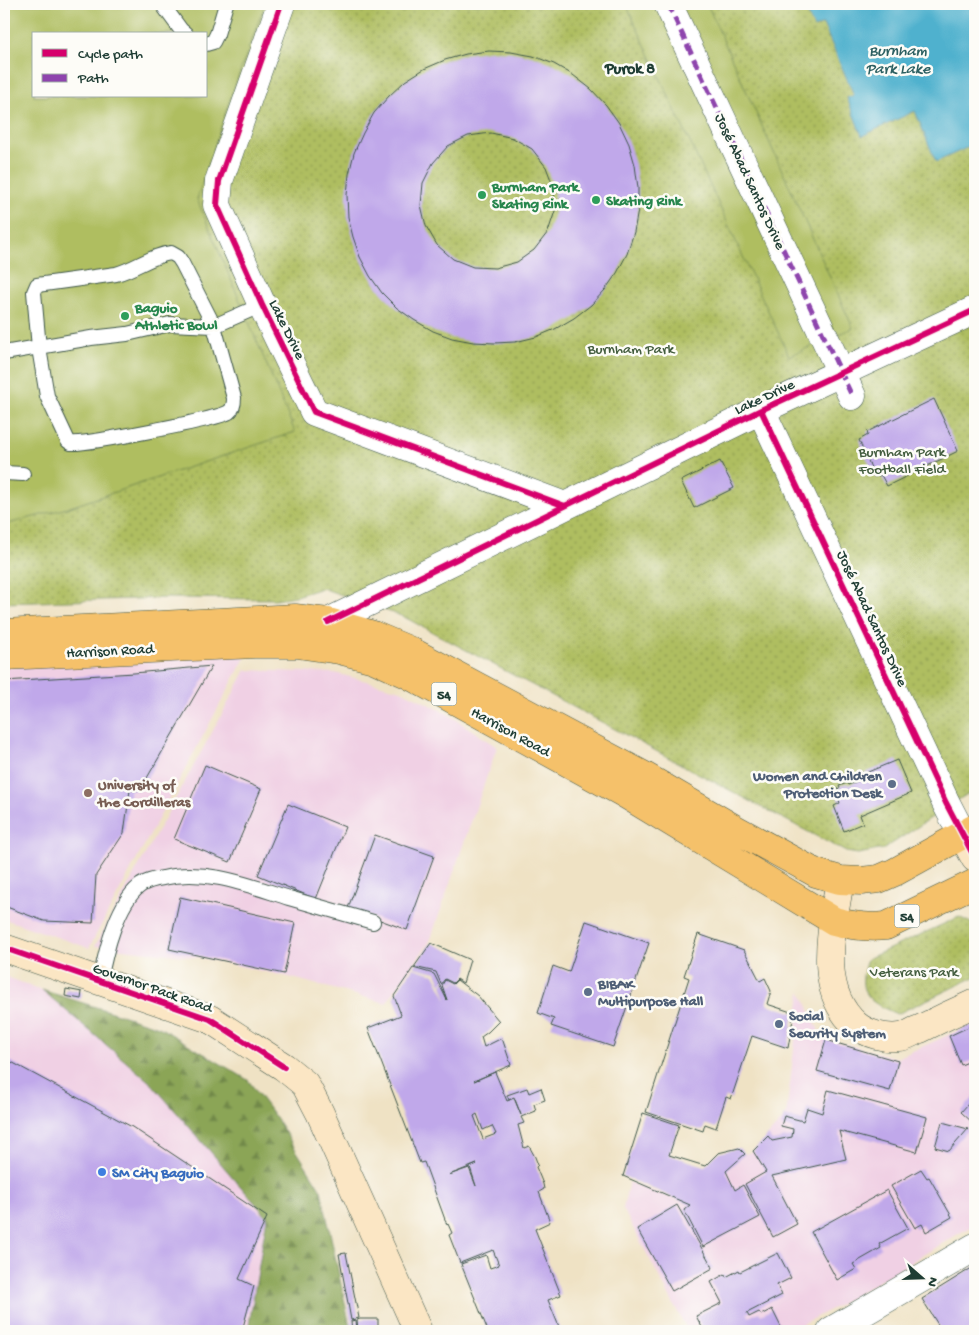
<svg xmlns="http://www.w3.org/2000/svg" width="979" height="1335" font-family="'Gochi Hand',sans-serif">
<defs>
<pattern id="forest-firs" width="22" height="20" patternUnits="userSpaceOnUse" patternTransform="scale(1.25)"><rect width="22" height="20" fill="#8ba557"/><path d="M5 1l3.5 6h-7zM16 11l3.5 6h-7z" fill="#718849"/></pattern>
<pattern id="park-dots" width="8" height="8" patternUnits="userSpaceOnUse" patternTransform="scale(1.25)"><rect width="8" height="8" fill="#afbe61"/><path d="M2 2h.1M6 6h.1" fill="none" stroke="#8e9c51" stroke-width="1.8" stroke-linecap="round"/></pattern>
</defs>
<rect width="100%" height="100%" fill="#fdfcf7"/>
<filter id="ink" filterUnits="userSpaceOnUse"><feTurbulence type="fractalNoise" baseFrequency=".02" numOctaves="2"/><feDisplacementMap in="SourceGraphic" scale="10" xChannelSelector="R" yChannelSelector="G"/><feConvolveMatrix kernelMatrix="1 2 1 2 8 2 1 2 1" color-interpolation-filters="sRGB"/></filter>
<filter id="wash" filterUnits="userSpaceOnUse"><feTurbulence type="fractalNoise" baseFrequency=".0096" numOctaves="4" result="noise"/><feDisplacementMap in="SourceGraphic" scale="20" xChannelSelector="R" yChannelSelector="G"/><feGaussianBlur stdDeviation="1.12" result="paint"/><feColorMatrix in="noise" values="0 0 0 0 0 0 0 0 0 0 0 0 0 0 0 0 0 1.4 0 .05"/><feComposite in="paint" operator="in"/></filter>
<g filter="url(#wash)">
<rect width="100%" height="100%" fill="#efe2c4"/>
<path fill="#f0d0e4" d="M 247,654 L 89,948 L 4,919 L 4,667 Z
M 246,670 L 335,673 L 401,690 L 448,714 L 497,747 L 430,941 L 386,1003 L 289,977 L 202,958 L 95,946 Z
M 4,976 L 42,990 L 159,1027 L 248,1080 L 276,1118 L 321,1190 L 349,1331 L 4,1331 Z
M 801,991 L 822,1038 L 897,1058 L 975,1023 L 975,1224 L 837,1306 L 789,1331 L 704,1331 L 700,1324 L 688,1331 L 623,1209 L 629,1182 L 689,1205 L 745,1154 L 754,1151 L 786,1116 Z"/>
<path fill="url(#forest-firs)" stroke="#557146" d="M 42,990 L 159,1027 L 248,1080 L 276,1118 L 321,1190 L 351,1331 L 248,1331 L 267,1217 L 152,1084 Z"/>
<path fill="url(#park-dots)" stroke="#677e4a" fill-rule="evenodd" d="M 4,4 L 975,4 L 975,789 L 884,849 L 858,854 L 846,852 L 404,617 L 322,588 L 296,596 L 276,599 L 168,598 L 4,603 ZM 34,34 L 206,34 L 206,96 L 34,96 Z
M 959,917 L 975,925 L 975,977 L 897,1014 C 866,1001 856,993 867,959 Z"/>
<path fill="#afbe61" stroke="#677e4a" fill-rule="evenodd" d="M 4,4 L 265,4 L 230,99 L 197,199 L 295,432 L 67,508 L 4,525 ZM 34,34 L 206,34 L 206,96 L 34,96 Z
M 626,4 L 707,4 L 853,328 L 789,356 Z"/>
<path fill="#4fb1ce" stroke="#377781" d="M 803,4 L 975,4 L 975,144 L 936,162 L 915,111 L 862,136 L 847,98 L 854,95 L 823,24 L 814,28 Z"/>
<g id="blocks">
<path fill="#c0a8ea" fill-rule="evenodd" d="M 489,51 L 511,52 L 533,56 L 554,64 L 573,75 L 591,89 L 606,105 L 619,123 L 629,144 L 635,165 L 638,188 L 638,210 L 634,232 L 627,254 L 617,273 L 605,290 L 591,305 L 574,318 L 555,329 L 536,337 L 515,342 L 494,343 L 473,342 L 452,338 L 433,331 L 414,320 L 397,308 L 382,293 L 370,276 L 360,257 L 353,237 L 348,217 L 347,195 L 349,174 L 354,153 L 363,133 L 374,113 L 389,96 L 405,81 L 424,69 L 445,60 L 466,54 ZM 491,133 L 513,138 L 532,149 L 546,167 L 554,188 L 555,211 L 548,232 L 534,250 L 517,262 L 495,268 L 473,267 L 453,259 L 437,245 L 426,226 L 421,205 L 423,183 L 433,163 L 448,146 L 468,136 Z
M 934,399 L 958,451 L 887,486 L 881,475 L 875,477 L 859,440 L 868,435 L 867,432 Z
M 720,461 L 734,488 L 694,508 L 681,481 Z
M 212,666 L 140,790 L 130,790 L 124,833 L 96,875 L 93,923 L 44,921 L 4,906 L 4,681 L 134,673 Z
M 897,760 L 911,793 L 860,815 L 863,823 L 844,831 L 834,806 L 840,803 L 835,790 L 840,788 L 839,786 L 847,783 L 848,785 L 864,778 L 863,774 Z
M 205,765 L 261,789 L 230,862 L 174,839 Z
M 288,804 L 345,827 L 316,899 L 258,875 Z
M 375,835 L 434,856 L 407,930 L 348,908 Z
M 180,897 L 295,923 L 284,974 L 169,949 Z
M 586,921 L 649,943 L 613,1047 L 551,1026 L 554,1019 L 538,1013 L 553,966 L 569,972 Z
M 698,934 L 744,950 L 760,981 L 765,978 L 771,991 L 767,1004 L 794,1013 L 788,1048 L 752,1036 L 731,1099 L 726,1097 L 716,1128 L 705,1124 L 703,1131 L 646,1112 L 689,978 L 684,976 Z
M 431,943 L 470,960 L 463,983 L 457,979 L 453,983 L 445,979 L 441,984 L 436,972 L 414,967 Z
M 413,968 L 434,974 L 447,1000 L 442,985 L 445,980 L 453,984 L 457,980 L 478,996 L 499,1021 L 488,1032 L 481,1037 L 484,1047 L 502,1038 L 511,1065 L 474,1081 L 495,1072 L 507,1101 L 514,1098 L 521,1115 L 514,1097 L 509,1100 L 507,1095 L 527,1088 L 529,1093 L 541,1088 L 545,1100 L 534,1104 L 536,1111 L 521,1117 L 524,1123 L 518,1125 L 524,1148 L 529,1146 L 535,1157 L 538,1165 L 536,1167 L 543,1184 L 544,1189 L 539,1192 L 550,1222 L 535,1229 L 561,1295 L 548,1300 L 560,1329 L 555,1331 L 488,1331 L 461,1264 L 486,1255 L 490,1268 L 499,1265 L 493,1250 L 460,1263 L 449,1235 L 452,1233 L 448,1224 L 447,1225 L 424,1162 L 420,1163 L 368,1028 L 401,1015 L 394,996 ZM 477,1114 L 483,1130 L 492,1126 L 496,1134 L 483,1139 L 474,1116 ZM 477,1164 L 470,1167 L 476,1186 L 469,1168 L 449,1175 Z
M 66,989 L 82,992 L 81,999 L 65,996 Z
M 975,1024 L 975,1059 L 961,1065 L 949,1036 Z
M 826,1040 L 898,1061 L 890,1091 L 817,1071 Z
M 4,1058 L 132,1127 L 267,1217 L 239,1279 L 254,1286 L 242,1331 L 4,1331 Z
M 828,1090 L 927,1117 L 917,1152 L 839,1131 L 846,1159 L 772,1176 L 797,1224 L 773,1237 L 745,1184 L 766,1172 L 753,1151 L 768,1136 L 772,1141 L 792,1137 L 793,1129 L 781,1126 L 784,1116 L 803,1121 L 807,1108 L 822,1113 Z
M 975,1096 L 975,1120 L 973,1123 L 961,1112 Z
M 643,1113 L 679,1125 L 669,1155 L 705,1166 L 718,1153 L 739,1148 L 745,1154 L 726,1171 L 735,1190 L 743,1185 L 760,1217 L 703,1247 L 684,1210 L 690,1205 L 623,1176 Z
M 942,1122 L 968,1129 L 949,1151 L 935,1147 Z
M 921,1169 L 927,1178 L 929,1177 L 952,1217 L 926,1232 L 922,1224 L 915,1228 L 891,1186 Z
M 887,1190 L 908,1228 L 879,1244 L 881,1248 L 853,1264 L 856,1269 L 837,1280 L 811,1232 Z
M 677,1205 L 713,1268 L 672,1291 L 637,1229 Z
M 346,1253 L 359,1318 L 351,1320 L 339,1254 Z
M 778,1253 L 791,1278 L 777,1285 L 782,1295 L 747,1313 L 749,1317 L 759,1312 L 761,1315 L 772,1309 L 782,1329 L 778,1331 L 704,1331 L 696,1316 L 722,1303 L 711,1282 L 725,1274 L 726,1277 L 739,1270 L 740,1272 Z
M 975,1266 L 975,1331 L 942,1331 L 922,1299 Z
M 360,1319 L 378,1319 L 378,1331 L 358,1331 L 357,1320 Z
M 356,1320 L 357,1331 L 352,1331 L 351,1321 Z"/>
</g>
</g>
<g filter="url(#ink)">
<use href="#blocks" fill-opacity="0" stroke="#3e564a" stroke-width="1"/>
<g fill="none" stroke-linecap="round" stroke-linejoin="round">
<defs>
<path id="lane" d="M 162,4 L 181,30 L 186,34
M 206,44 L 213,42 L 217,34 L 226,4
M 171,253 L 178,257 L 182,263 L 214,326 L 234,398 C 234,403 233,409 229,412 C 218,419 84,445 71,443 L 68,441 L 47,396 L 39,348 L 34,292 L 37,285 L 116,274 C 135,269 152,255 171,253 Z
M 4,353 L 91,338 L 127,334 L 170,324 L 214,326 L 262,305
M 4,473 L 23,474
M 100,981 C 105,954 117,902 141,885 C 147,881 156,879 163,878 C 206,868 248,885 289,898 C 317,906 345,914 373,922"/>
<path id="street" d="M 281,4 L 219,181 L 217,205 L 262,305 L 314,412 L 565,506
M 668,4 L 852,396
M 761,410 L 946,803 L 963,836
M 328,622 L 761,410 L 975,310
M 831,1331 L 975,1247"/>
<path id="secondary" d="M 963,836 L 975,858
M 840,880 C 833,927 815,989 856,1025 C 867,1034 885,1039 899,1037 C 906,1037 913,1031 920,1029 C 938,1020 957,1011 975,1003
M 4,948 L 210,1019 L 284,1067 L 305,1084 L 320,1113 L 418,1331"/>
<path id="highway" d="M 4,633 L 295,618 L 328,622 L 373,635 L 411,651 L 643,775 L 737,830 L 816,873 L 840,880 L 861,881 L 879,879 L 895,872 L 975,828
M 4,656 L 254,644 L 297,644 L 339,650 L 374,659 L 407,674 L 625,794 L 834,921 C 852,926 867,928 886,926 L 975,883"/>
</defs>
<use href="#lane" stroke="#3e564a" stroke-width="16"/>
<use href="#street" stroke="#3e564a" stroke-width="29"/>
<use href="#secondary" stroke="#3e564a" stroke-width="29"/>
<use href="#highway" stroke="#3e564a" stroke-width="29"/>
<use href="#lane" stroke="#fff" stroke-width="14"/>
<use href="#street" stroke="#fff" stroke-width="28"/>
<use href="#secondary" stroke="#fbe6c4" stroke-width="28"/>
<use href="#highway" stroke="#f5c16b" stroke-width="28"/>
<path stroke="#8e44ad" stroke-width="5" stroke-dasharray="10 5" stroke-linecap="butt" d="M 668,4 L 852,396"/>
<defs>
<path id="cycleway" d="M 281,4 L 219,181 L 217,205 L 262,305 L 314,412 L 565,506
M 761,410 L 946,803 L 975,858
M 328,622 L 761,410 L 975,310
M 4,948 L 210,1019 L 284,1067"/>
</defs>
<use href="#cycleway" stroke="#fdfcf7" stroke-width="9"/>
<use href="#cycleway" stroke="#d6006c" stroke-width="6"/>
</g>
</g>
<g fill="#2e9e5b" stroke="#fdfcf7" stroke-width="2">
<circle cx="482" cy="195" r="5"/>
<circle cx="596" cy="200" r="5"/>
<circle cx="125" cy="316" r="5"/>
</g>
<g fill="#5c6f8a" stroke="#fdfcf7" stroke-width="2">
<circle cx="892" cy="784" r="5"/>
<circle cx="588" cy="992" r="5"/>
<circle cx="779" cy="1024" r="5"/>
</g>
<circle fill="#8d6e63" stroke="#fdfcf7" stroke-width="2" cx="88" cy="793" r="5"/>
<circle fill="#3f7fe0" stroke="#fdfcf7" stroke-width="2" cx="102" cy="1172" r="5"/>
<g text-anchor="middle" stroke-width="5" stroke-linejoin="round" paint-order="stroke">
<g fill="#fdfcf7" stroke="#62766e" stroke-width="1">
<rect x="431.5" y="682.5" width="25" height="23" rx="4"/>
<rect x="894.5" y="904.5" width="25" height="23" rx="4"/>
</g>
<g font-size="14" font-weight="bold" fill="#1f3d34">
<text x="444" y="699">54</text>
<text x="907" y="921">54</text>
</g>
<g font-size="15" fill="#1f3d34" stroke="#fdfcf7">
<text transform="translate(751 181) rotate(65)" y="5">José Abad Santos Drive</text>
<text transform="translate(288 329) rotate(64)" y="5">Lake Drive</text>
<text transform="translate(764 396) rotate(-25)" y="5">Lake Drive</text>
<text transform="translate(873 618) rotate(65)" y="5">José Abad Santos Drive</text>
<text transform="translate(110 650) rotate(-3)" y="5">Harrison Road</text>
<text transform="translate(511 731) rotate(29)" y="5">Harrison Road</text>
<text transform="translate(153 987) rotate(19)" y="5">Governor Pack Road</text>
</g>
<g font-size="15" font-weight="bold" fill="#27864d" stroke="#fdfcf7" text-anchor="start">
<text x="492" y="191">Burnham Park<tspan x="492" dy="17">Skating Rink</tspan></text>
<text x="606" y="205">Skating Rink</text>
<text x="135" y="312">Baguio<tspan x="135" dy="17">Athletic Bowl</tspan></text>
</g>
<g font-size="15" fill="#435d3f" stroke="#fdfcf7">
<text x="631" y="353">Burnham Park</text>
<text x="902" y="456">Burnham Park<tspan x="902" dy="17">Football Field</tspan></text>
<text x="914" y="976">Veterans Park</text>
</g>
<g font-size="15" font-weight="bold" fill="#4e5e75" stroke="#fdfcf7" text-anchor="start">
<text x="882" y="780" text-anchor="end">Women and Children<tspan x="882" dy="17">Protection Desk</tspan></text>
<text x="598" y="988">BIBAK<tspan x="598" dy="17">Multipurpose Hall</tspan></text>
<text x="789" y="1020">Social<tspan x="789" dy="17">Security System</tspan></text>
</g>
<g font-size="15" font-weight="bold" fill="#785e54" stroke="#fdfcf7" text-anchor="start">
<text x="98" y="789">University of<tspan x="98" dy="17">the Cordilleras</tspan></text>
</g>
<g font-size="15" font-weight="bold" fill="#366cbe" stroke="#fdfcf7" text-anchor="start">
<text x="112" y="1177">SM City Baguio</text>
</g>
<g font-size="16" font-style="italic" fill="#2d6062" stroke="#fdfcf7">
<text x="898" y="55">Burnham<tspan x="898" dy="18">Park Lake</tspan></text>
</g>
<g font-size="16" font-weight="bold" fill="#1f3d34" stroke="#fdfcf7">
<text x="630" y="73">Purok 8</text>
</g>
</g>
<rect width="979" height="1335" fill="none" stroke="#fdfcf7" stroke-width="20"/>
<rect x="32" y="32" width="175" height="65" fill="#fdfcf7" stroke="#a4b0a9"/>
<rect x="42" y="49" width="25" height="8" fill="#d6006c" stroke="#a4b0a9"/>
<text x="78" y="58" font-size="15" fill="#1f3d34">Cycle path</text>
<rect x="42" y="74" width="25" height="8" fill="#8e44ad" stroke="#a4b0a9"/>
<text x="78" y="82" font-size="15" fill="#1f3d34">Path</text>
<g transform="translate(922 1278) rotate(110)" stroke="#fdfcf7" stroke-width="4" paint-order="stroke">
<path d="M0-4L9 19L0 12L-9 19Z" fill="#1f3d34"/>
<text y="-8" font-size="14" font-weight="bold" text-anchor="middle" fill="#1f3d34">N</text>
</g>
</svg>
